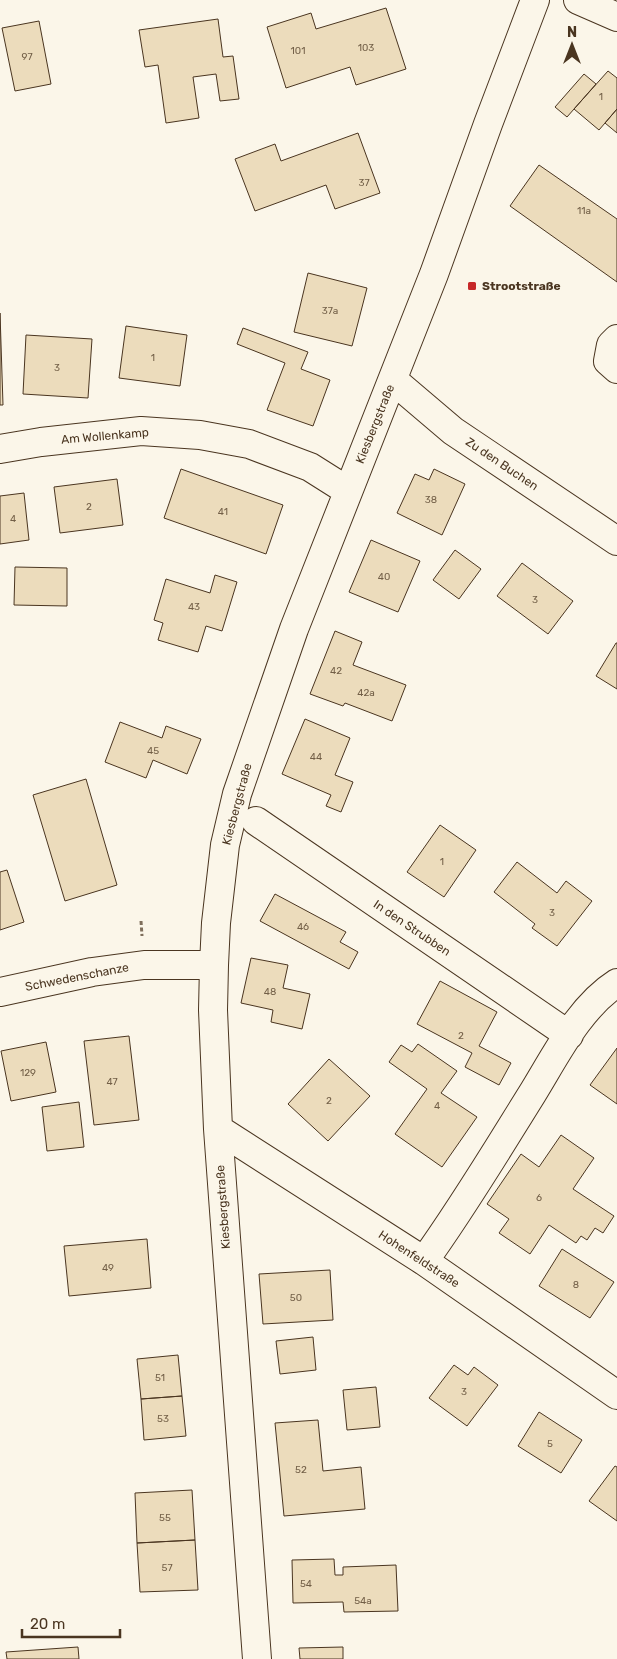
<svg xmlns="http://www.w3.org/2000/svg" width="617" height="1659" font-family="Rubik,sans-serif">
<rect width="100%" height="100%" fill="#fbf6e9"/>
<path fill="#ecdcbc" stroke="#4a3520" d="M 386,8 L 406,69 L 356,85 L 350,67 L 286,88 L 267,27 L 311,13 L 316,29 Z
M 218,19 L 223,57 L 233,56 L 239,99 L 220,101 L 216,74 L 193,77 L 199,118 L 166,123 L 158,65 L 145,67 L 139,30 Z
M 39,21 L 51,84 L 15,91 L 2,28 Z
M 608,71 L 617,78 L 617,109 L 599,130 L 574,109 Z
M 584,74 L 596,84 L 567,117 L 555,107 Z
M 617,109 L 617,133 L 605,123 Z
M 358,133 L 380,193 L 335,209 L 326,185 L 255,211 L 235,159 L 275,144 L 281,161 Z
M 539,165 L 617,219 L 617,282 L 510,206 Z
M 308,273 L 367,288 L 352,346 L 294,332 Z
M 0,313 L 3,405 L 0,405 Z
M 126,326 L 187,335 L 180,386 L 119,378 Z
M 243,328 L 308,352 L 301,369 L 330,380 L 313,426 L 267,410 L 285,363 L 237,344 Z
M 26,335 L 92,339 L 88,398 L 23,394 Z
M 181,469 L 283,505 L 266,554 L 164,518 Z
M 434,469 L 465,484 L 442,535 L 397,513 L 415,474 L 429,480 Z
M 117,479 L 123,525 L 60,533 L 54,487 Z
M 24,493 L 29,540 L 0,544 L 0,496 Z
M 371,540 L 420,561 L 398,612 L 349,592 Z
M 455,550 L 481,569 L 459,599 L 433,580 Z
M 522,563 L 573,601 L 548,634 L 497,596 Z
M 15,567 L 67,568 L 67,606 L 14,605 Z
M 215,575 L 237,582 L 222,631 L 206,626 L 198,652 L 158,640 L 163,623 L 154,620 L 166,579 L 210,593 Z
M 335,631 L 362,642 L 353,665 L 406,685 L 392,721 L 345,703 L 343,706 L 310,694 Z
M 616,643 L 617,643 L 617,689 L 596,676 Z
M 305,719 L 350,738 L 335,775 L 353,782 L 341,812 L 326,806 L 331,795 L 282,774 Z
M 120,722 L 162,738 L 166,726 L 201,739 L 187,774 L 153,760 L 146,778 L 105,762 Z
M 86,779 L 117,885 L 65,901 L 33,795 Z
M 440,825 L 476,850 L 444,897 L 407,872 Z
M 517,862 L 557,893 L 566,881 L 592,901 L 557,946 L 532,928 L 535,924 L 494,892 Z
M 7,870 L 24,922 L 0,930 L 0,872 Z
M 275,894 L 346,932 L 340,942 L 358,952 L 349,969 L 260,921 Z
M 251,958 L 288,965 L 283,988 L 310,994 L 302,1029 L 271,1022 L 273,1010 L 241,1003 Z
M 440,981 L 497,1012 L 479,1046 L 511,1063 L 499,1085 L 465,1067 L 472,1053 L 417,1024 Z
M 129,1036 L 139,1120 L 94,1125 L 84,1041 Z
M 46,1042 L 56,1092 L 11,1101 L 1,1051 Z
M 418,1044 L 457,1071 L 441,1093 L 477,1117 L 442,1167 L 395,1134 L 427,1089 L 389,1062 L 401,1045 L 412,1052 Z
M 617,1048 L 617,1104 L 590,1085 Z
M 329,1059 L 370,1096 L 328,1141 L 288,1104 Z
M 79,1102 L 84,1147 L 47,1151 L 42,1107 Z
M 561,1135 L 594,1158 L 573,1189 L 614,1216 L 603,1233 L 595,1228 L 587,1240 L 581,1236 L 576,1243 L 549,1225 L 530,1254 L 499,1233 L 509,1219 L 487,1204 L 521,1154 L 539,1167 Z
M 147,1239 L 151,1288 L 69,1296 L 64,1246 Z
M 562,1249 L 614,1282 L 590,1318 L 539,1286 Z
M 330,1270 L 333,1320 L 263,1324 L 259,1274 Z
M 313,1337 L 316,1370 L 280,1374 L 276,1341 Z
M 178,1355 L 182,1396 L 141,1399 L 137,1359 Z
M 454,1365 L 468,1375 L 474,1367 L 498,1385 L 467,1426 L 429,1398 Z
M 376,1387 L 380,1427 L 347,1430 L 343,1390 Z
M 182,1396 L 186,1436 L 144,1440 L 141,1399 Z
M 539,1412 L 582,1440 L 561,1473 L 518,1446 Z
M 318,1420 L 323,1471 L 361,1467 L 365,1509 L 284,1516 L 275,1423 Z
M 615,1466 L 617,1467 L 617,1521 L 589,1501 Z
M 192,1490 L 195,1540 L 137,1543 L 135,1493 Z
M 195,1540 L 198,1590 L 140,1592 L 137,1543 Z
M 334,1559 L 335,1575 L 343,1575 L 343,1567 L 396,1565 L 398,1611 L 344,1612 L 343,1602 L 293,1603 L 292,1560 Z
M 78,1647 L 79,1659 L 7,1659 L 6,1652 Z
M 343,1647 L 343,1659 L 300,1659 L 299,1648 Z"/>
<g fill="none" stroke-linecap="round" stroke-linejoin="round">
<defs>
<path id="minor" d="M 578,0 L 617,17
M 617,339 L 611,345 L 608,361 L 617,369
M 393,380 L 453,431 L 617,541
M 0,449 L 41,442 L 141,431 L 200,435 L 249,444 L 310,467 L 348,491
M 256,821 L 569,1035
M 0,992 L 92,972 L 144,965 L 214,965
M 218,1129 L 424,1261 L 617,1395
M 424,1261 C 463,1207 497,1150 532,1094 C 555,1057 579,1007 617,983
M 257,1659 L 218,1129 L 213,1010 L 214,965 L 216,923 L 225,845 L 237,794 L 294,629 L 434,274 L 488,124 L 535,0"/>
</defs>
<use href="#minor" stroke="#4a3520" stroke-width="30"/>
<path stroke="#7f6f5c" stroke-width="3" stroke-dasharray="4 2.5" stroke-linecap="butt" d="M 141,921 L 142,936"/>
<use href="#minor" stroke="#fbf6e9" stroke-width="28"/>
</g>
<rect fill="#c62828" stroke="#fbf6e9" stroke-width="2" x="467" y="281" width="10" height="10" rx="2.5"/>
<g text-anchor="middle" stroke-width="4" stroke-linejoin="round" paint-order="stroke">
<g font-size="10" fill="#725f47">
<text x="366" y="51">103</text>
<text x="298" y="54">101</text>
<text x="27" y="60">97</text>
<text x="601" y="100">1</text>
<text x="364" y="186">37</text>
<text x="584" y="214">11a</text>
<text x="330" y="314">37a</text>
<text x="153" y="361">1</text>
<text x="57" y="371">3</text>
<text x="431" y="503">38</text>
<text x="89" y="510">2</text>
<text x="223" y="515">41</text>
<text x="13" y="522">4</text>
<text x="384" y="580">40</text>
<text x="535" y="603">3</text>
<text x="194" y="610">43</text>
<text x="336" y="674">42</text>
<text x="366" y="696">42a</text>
<text x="153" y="754">45</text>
<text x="316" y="760">44</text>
<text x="442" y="865">1</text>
<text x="552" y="916">3</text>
<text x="303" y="930">46</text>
<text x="270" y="995">48</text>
<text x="461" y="1039">2</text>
<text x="28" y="1076">129</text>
<text x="112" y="1085">47</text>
<text x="329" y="1104">2</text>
<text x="437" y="1109">4</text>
<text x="539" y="1201">6</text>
<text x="108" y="1271">49</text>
<text x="576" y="1288">8</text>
<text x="296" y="1301">50</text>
<text x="160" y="1381">51</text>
<text x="464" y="1395">3</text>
<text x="163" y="1422">53</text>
<text x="550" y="1447">5</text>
<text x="301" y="1473">52</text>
<text x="165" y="1521">55</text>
<text x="167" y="1571">57</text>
<text x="306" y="1587">54</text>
<text x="363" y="1604">54a</text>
</g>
<g font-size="12" font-weight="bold" fill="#4a3520" stroke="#fbf6e9" text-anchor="start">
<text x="482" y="290">Strootstraße</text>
</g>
<g font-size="12" fill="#4a3520" stroke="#fbf6e9">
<text transform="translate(375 424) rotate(-68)" y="4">Kiesbergstraße</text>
<text transform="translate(105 436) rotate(-5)" y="4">Am Wollenkamp</text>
<text transform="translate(502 464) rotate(34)" y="4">Zu den Buchen</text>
<text transform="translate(237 804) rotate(-75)" y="4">Kiesbergstraße</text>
<text transform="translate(412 928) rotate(34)" y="4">In den Strubben</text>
<text transform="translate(77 977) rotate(-11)" y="4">Schwedenschanze</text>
<text transform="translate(223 1207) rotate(-94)" y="4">Kiesbergstraße</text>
<text transform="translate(419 1259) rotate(33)" y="4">Hohenfeldstraße</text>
</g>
</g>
<g transform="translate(572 45)" stroke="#fbf6e9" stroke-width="4" paint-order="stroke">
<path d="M0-4L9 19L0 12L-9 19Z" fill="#4a3520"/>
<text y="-8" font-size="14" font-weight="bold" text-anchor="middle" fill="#4a3520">N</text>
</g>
<path d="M22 1629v8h98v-8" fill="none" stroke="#4a3520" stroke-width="2.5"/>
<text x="30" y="1629" font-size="15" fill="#4a3520" stroke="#fbf6e9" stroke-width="4" paint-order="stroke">20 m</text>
</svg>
